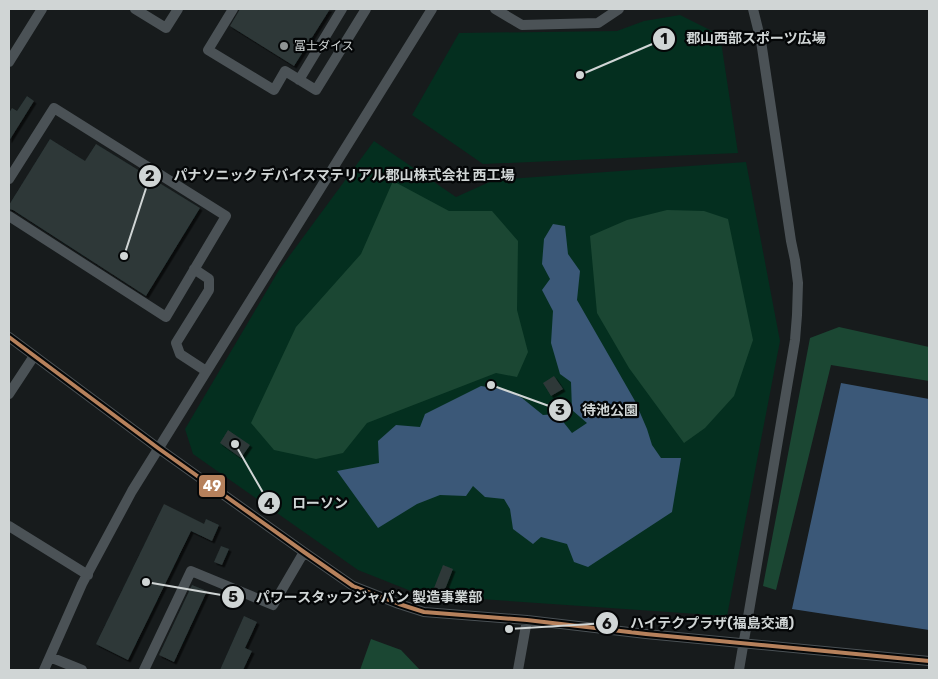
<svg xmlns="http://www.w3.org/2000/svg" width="938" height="679" font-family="Rubik,'Noto Sans JP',sans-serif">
<defs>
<filter id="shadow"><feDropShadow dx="2.5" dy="2.5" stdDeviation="0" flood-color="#0009"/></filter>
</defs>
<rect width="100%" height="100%" fill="#171b1c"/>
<path fill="#042f1f" d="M 680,15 L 720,35 L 738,153 L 483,164 L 412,115 L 459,33 L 617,31 L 644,21 Z
M 374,141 L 456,197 L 494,180 L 746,162 L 780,341 L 727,616 L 421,595 L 358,570 L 193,454 L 185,429 L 279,270 Z"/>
<path fill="#1b4733" d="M 393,181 L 449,211 L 492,211 L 518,241 L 517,310 L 528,352 L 517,377 L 496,373 L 367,423 L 343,453 L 316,459 L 274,450 L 251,423 L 296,327 L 361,254 Z
M 667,210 L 704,211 L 728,219 L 753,340 L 734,396 L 705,428 L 684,443 L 629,368 L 597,313 L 590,236 L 627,220 Z
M 839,327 L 929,347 L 929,381 L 831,365 L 776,590 L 763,586 L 810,338 Z
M 371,639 L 401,650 L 420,670 L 360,670 Z"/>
<path fill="#3b5878" d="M 553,224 L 565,226 L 568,254 L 580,271 L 577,300 L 635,401 L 647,429 L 652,445 L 661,458 L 681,458 L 672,512 L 588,567 L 574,562 L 567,544 L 541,537 L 533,544 L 513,529 L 510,509 L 504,499 L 485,497 L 473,486 L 466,496 L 440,495 L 417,504 L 378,528 L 337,471 L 379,463 L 378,441 L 396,425 L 420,427 L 425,414 L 481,386 L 507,390 L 522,398 L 543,415 L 557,414 L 572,433 L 587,423 L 572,410 L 571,382 L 560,374 L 551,343 L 553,311 L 542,290 L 550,279 L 542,264 L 544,239 Z
M 841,383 L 929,399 L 929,630 L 792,609 Z"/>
<path fill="#2d3838" filter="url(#shadow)" d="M 240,9 L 330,9 L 294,66 L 230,26 Z
M 27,96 L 34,101 L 9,141 L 9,113 L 12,108 L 17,111 Z
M 50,139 L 85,161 L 96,144 L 200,208 L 146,296 L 13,210 L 9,209 L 9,205 Z
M 554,376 L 563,389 L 551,396 L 543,383 Z
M 228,430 L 250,445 L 241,458 L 220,443 Z
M 164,504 L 204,524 L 206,519 L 219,525 L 212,541 L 191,531 L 128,660 L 96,644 Z
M 221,546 L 229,549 L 222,565 L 214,562 Z
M 443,565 L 453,569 L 444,592 L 434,588 Z
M 192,585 L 207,591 L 174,662 L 159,655 Z
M 244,616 L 257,622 L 245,648 L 252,651 L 243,670 L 220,670 Z"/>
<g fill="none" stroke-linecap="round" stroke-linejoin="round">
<path stroke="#4b5256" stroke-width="10" d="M 135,9 L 166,28 L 178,9
M 233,9 L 208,50 L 274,90 L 285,71 L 316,90 L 366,9
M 495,9 L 522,25 L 598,23 L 619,9
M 9,62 L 42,9
M 299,80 L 342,9
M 9,179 L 54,108 L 226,216 L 166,317 L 9,216
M 194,269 L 209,279 L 209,290 L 176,343 L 180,354 L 206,371
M 9,337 L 158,448 L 304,552 L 353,586 L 399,604 L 424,612 L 527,620 L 646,634 L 929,661
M 9,394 L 34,356
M 9,526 L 88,575
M 50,657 L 82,670
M 44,670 L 82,584 L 132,491 L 432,9
M 144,670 L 191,571 L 273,605 L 304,552
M 518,670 L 527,620
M 739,670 L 795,340 L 797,315 L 798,283 L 795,260 L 791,241 L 761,41 L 753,9"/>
<defs>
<path id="bus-1" d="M 9,337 L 158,448 L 304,552 L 353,586 L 399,604 L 424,612 L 527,620 L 646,634 L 929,661"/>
</defs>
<use href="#bus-1" stroke="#040607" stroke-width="8"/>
<use href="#bus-1" stroke="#b6815c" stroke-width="4"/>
</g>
<circle fill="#8f9494" stroke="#040607" stroke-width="2" cx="284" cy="46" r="5"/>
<g text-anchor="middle" stroke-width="4.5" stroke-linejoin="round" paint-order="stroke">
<g font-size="12" fill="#d0d5d5" stroke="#040607" text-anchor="start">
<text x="294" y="50">冨士ダイス</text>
</g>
</g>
<path fill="none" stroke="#d0d5d5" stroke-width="2" d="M580 75L664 39M124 256L150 176M491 385L560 410M235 444L269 503M146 582L233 597M509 629L607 623"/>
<g fill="#d0d5d5" stroke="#040607" stroke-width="2">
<circle cx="580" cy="75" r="5"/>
<circle cx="124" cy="256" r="5"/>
<circle cx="491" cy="385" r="5"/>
<circle cx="235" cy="444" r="5"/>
<circle cx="146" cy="582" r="5"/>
<circle cx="509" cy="629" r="5"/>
<circle cx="664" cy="39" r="12"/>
<circle cx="150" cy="176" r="12"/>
<circle cx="560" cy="410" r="12"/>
<circle cx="269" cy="503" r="12"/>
<circle cx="233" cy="597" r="12"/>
<circle cx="607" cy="623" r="12"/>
</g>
<g font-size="15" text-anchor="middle" font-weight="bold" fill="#111">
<text x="664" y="44">1</text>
<text x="150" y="181">2</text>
<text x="560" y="415">3</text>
<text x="269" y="509">4</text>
<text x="233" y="602">5</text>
<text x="607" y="629">6</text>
</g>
<g font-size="14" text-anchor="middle" font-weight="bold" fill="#d0d5d5" stroke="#040607" stroke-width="4.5" stroke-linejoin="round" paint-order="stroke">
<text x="756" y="43">郡山西部スポーツ広場</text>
<text x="344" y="180">パナソニック デバイスマテリアル郡山株式会社 西工場</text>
<text x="610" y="415">待池公園</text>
<text x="320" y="508">ローソン</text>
<text x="369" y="602">パワースタッフジャパン 製造事業部</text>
<text x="712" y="628">ハイテクプラザ(福島交通)</text>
</g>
<rect stroke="#040607" stroke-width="2" x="198" y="474" width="28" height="24" rx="5" fill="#b6815c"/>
<g font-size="14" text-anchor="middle" font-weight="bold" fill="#fff">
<text x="212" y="491">49</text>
</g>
<rect width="938" height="679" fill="none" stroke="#d0d5d5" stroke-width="20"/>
</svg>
